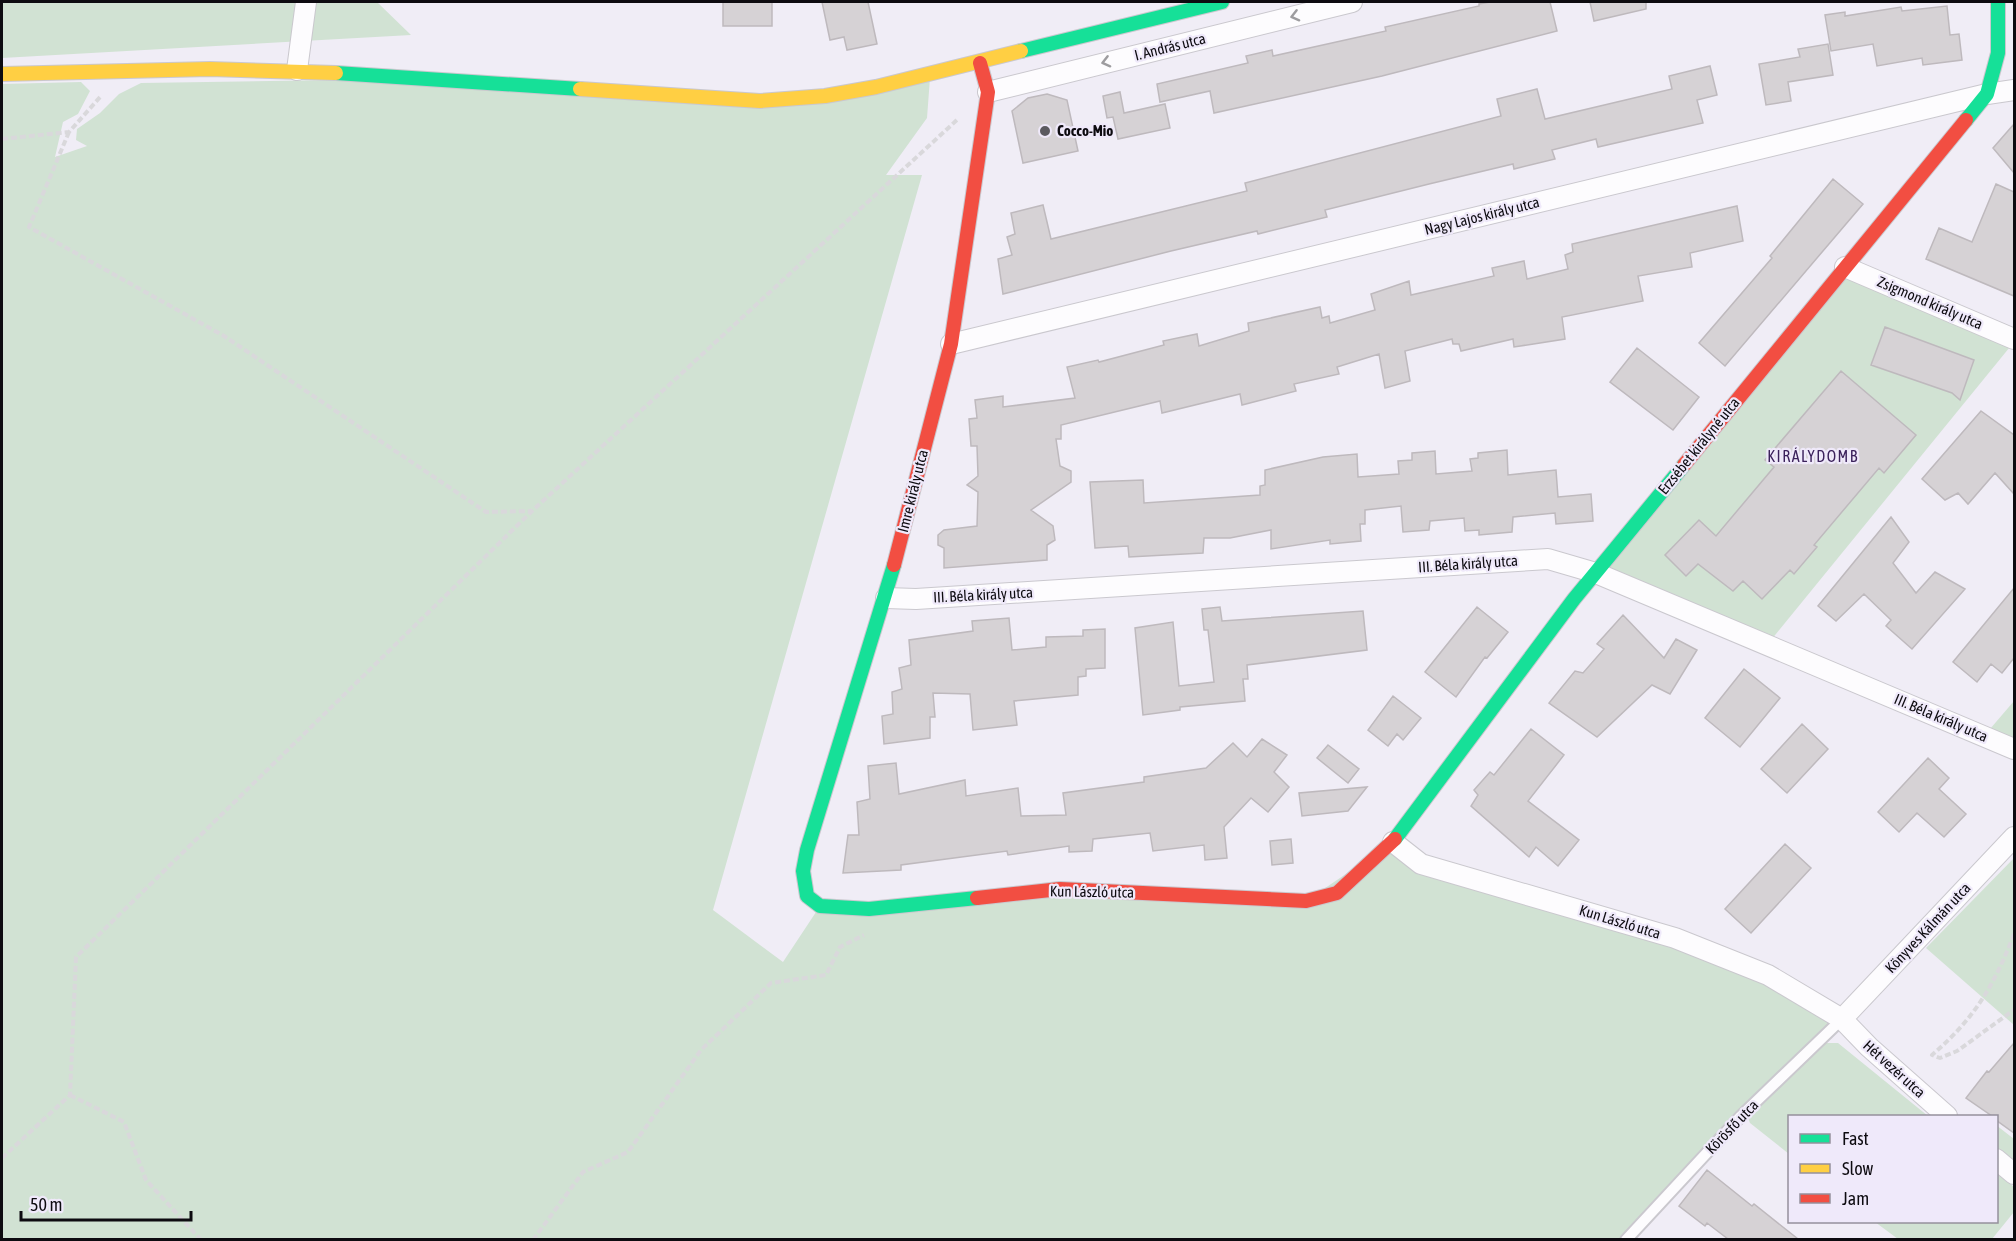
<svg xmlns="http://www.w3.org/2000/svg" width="2016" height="1241" font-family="'Asap Condensed',sans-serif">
<rect width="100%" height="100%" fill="#f0edf6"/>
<path fill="#d1e2d3" d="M 2,2 L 377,2 L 411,35 L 2,58 Z
M 930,78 L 927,118 L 886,175 L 922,175 L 713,910 L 783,962 L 820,906 L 1060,889 L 1306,901 L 1393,842 L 1421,864 L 1675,938 L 1842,1019 L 1626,1239 L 2,1239 L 2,84 L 81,82 L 90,91 L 78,114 L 63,122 L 55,157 L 87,146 L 76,140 L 77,129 L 100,113 L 119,94 L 141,83 L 335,80 L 768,107 Z
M 1845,267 L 2014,342 L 1767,645 L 1596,572 Z
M 2014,701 L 2014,749 L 1984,736 Z
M 2014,858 L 2014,1025 L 1926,948 Z
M 1824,1043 L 1838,1043 L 1928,1116 L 1790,1116 L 1789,1154 L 1750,1123 L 1748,1118 Z
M 1996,1125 L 2014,1139 L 2014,1174 L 1997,1159 Z
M 1997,1172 L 2014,1187 L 2014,1212 L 1992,1239 L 1898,1239 L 1875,1222 L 1996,1222 Z"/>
<path fill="#d6d2d5" stroke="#beb9bd" stroke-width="1.5" d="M 723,2 L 772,2 L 772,26 L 723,26 Z
M 822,2 L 868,2 L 877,44 L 847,50 L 844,37 L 830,40 Z
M 1490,2 L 1550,2 L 1557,31 L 1382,76 L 1214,113 L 1210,91 L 1160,102 L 1157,84 L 1248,63 L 1246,56 L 1272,50 L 1273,56 L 1386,31 L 1385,27 L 1479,6 L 1479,4 Z
M 1590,2 L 1646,2 L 1646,9 L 1594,21 Z
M 1947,6 L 1950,35 L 1959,34 L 1962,60 L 1923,65 L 1922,58 L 1877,66 L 1873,44 L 1831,51 L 1825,15 L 1845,12 L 1845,16 L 1901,7 L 1902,11 Z
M 1828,44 L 1833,75 L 1788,82 L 1791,101 L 1766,105 L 1759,64 L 1800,57 L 1798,49 Z
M 1710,66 L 1717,95 L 1697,100 L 1703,123 L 1598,147 L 1596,139 L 1552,150 L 1555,159 L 1514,169 L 1513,164 L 1429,184 L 1325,210 L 1327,217 L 1258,234 L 1257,231 L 1171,251 L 1003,294 L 998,259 L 1012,255 L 1007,237 L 1015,234 L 1011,213 L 1043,205 L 1051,239 L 1247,191 L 1245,183 L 1501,116 L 1497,99 L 1537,89 L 1545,119 L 1672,89 L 1669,76 Z
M 1120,92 L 1124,113 L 1165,104 L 1170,128 L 1118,139 L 1113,117 L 1107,118 L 1103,96 Z
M 1047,94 L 1067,100 L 1078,151 L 1023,163 L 1012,111 L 1028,98 Z
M 2014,124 L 2014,173 L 1993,148 Z
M 1833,179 L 1863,204 L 1725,366 L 1699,343 L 1772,258 L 1770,256 Z
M 1996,184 L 2014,192 L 2014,296 L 1926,259 L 1939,228 L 1972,242 Z
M 1737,206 L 1743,241 L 1690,253 L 1692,267 L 1638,276 L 1643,301 L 1562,317 L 1565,339 L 1514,347 L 1513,339 L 1461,351 L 1459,344 L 1453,344 L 1452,339 L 1405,351 L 1410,381 L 1385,388 L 1379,354 L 1337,367 L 1339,374 L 1294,384 L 1296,391 L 1242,405 L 1240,394 L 1162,413 L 1160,401 L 1061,425 L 1061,439 L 1056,439 L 1060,466 L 1071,471 L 1071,482 L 1031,510 L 1053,526 L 1055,540 L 1047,545 L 1047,560 L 944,568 L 944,548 L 938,545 L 938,535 L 944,530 L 977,526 L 978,492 L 967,485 L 978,476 L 977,446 L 971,446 L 969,419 L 977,418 L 975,400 L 1003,396 L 1003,407 L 1075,398 L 1067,367 L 1098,360 L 1099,362 L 1164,345 L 1163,341 L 1197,334 L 1199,346 L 1249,331 L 1248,323 L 1320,307 L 1322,318 L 1329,316 L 1330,323 L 1375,310 L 1371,294 L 1409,281 L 1411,295 L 1494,276 L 1492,268 L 1524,261 L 1527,279 L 1568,269 L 1565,255 L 1573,252 L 1572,244 Z
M 1885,327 L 1974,360 L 1960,400 L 1952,393 L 1871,365 Z
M 1637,348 L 1699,397 L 1673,430 L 1610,382 Z
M 1841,371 L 1916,435 L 1884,473 L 1879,468 L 1814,545 L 1817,547 L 1794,574 L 1790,570 L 1762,599 L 1743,581 L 1733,591 L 1698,564 L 1686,576 L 1665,555 L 1699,520 L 1716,536 L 1774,467 L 1765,460 Z
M 1981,411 L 2014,435 L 2014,494 L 1995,473 L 1968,504 L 1958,493 L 1945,500 L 1922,479 Z
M 1507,450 L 1508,475 L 1556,470 L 1558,497 L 1591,494 L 1593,521 L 1556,524 L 1555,513 L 1513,517 L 1512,532 L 1479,535 L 1479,530 L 1465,531 L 1464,518 L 1430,521 L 1429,530 L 1403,532 L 1401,506 L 1365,510 L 1365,524 L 1360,524 L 1361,541 L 1330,544 L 1330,540 L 1271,549 L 1271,530 L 1230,538 L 1204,538 L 1203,553 L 1129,557 L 1128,546 L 1095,548 L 1090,482 L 1143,480 L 1144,503 L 1260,495 L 1260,486 L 1265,485 L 1265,470 L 1323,457 L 1357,454 L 1358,477 L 1399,474 L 1398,461 L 1412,460 L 1412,453 L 1435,451 L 1436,474 L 1472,471 L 1470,459 L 1478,458 L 1478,453 Z
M 1891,517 L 1909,542 L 1893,563 L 1916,593 L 1935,572 L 1965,589 L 1912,649 L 1886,626 L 1891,620 L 1864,594 L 1836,621 L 1818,606 Z
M 2014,588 L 2014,658 L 2002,673 L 1991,664 L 1977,682 L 1953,662 Z
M 1220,607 L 1222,621 L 1363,611 L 1367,650 L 1247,665 L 1248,679 L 1243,679 L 1245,701 L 1180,707 L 1180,710 L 1143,715 L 1135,628 L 1173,622 L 1179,686 L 1214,682 L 1208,630 L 1204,630 L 1202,609 Z
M 1477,607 L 1508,632 L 1487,658 L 1485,657 L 1456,697 L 1425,672 Z
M 1623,615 L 1664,658 L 1676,639 L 1697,650 L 1670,694 L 1652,685 L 1597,737 L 1549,703 L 1575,671 L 1583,673 L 1604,649 L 1597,644 Z
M 1009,618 L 1012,650 L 1046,647 L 1046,637 L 1083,636 L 1083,630 L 1105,629 L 1105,668 L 1086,669 L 1086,676 L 1078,677 L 1078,695 L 1014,701 L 1017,725 L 973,730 L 970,694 L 933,693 L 935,717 L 930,717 L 930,738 L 884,744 L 882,716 L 893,714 L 892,692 L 902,689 L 899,668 L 911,665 L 909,640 L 973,631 L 972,621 Z
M 1744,669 L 1780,698 L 1740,747 L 1705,718 Z
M 1393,696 L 1421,718 L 1403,740 L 1397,734 L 1388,746 L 1368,730 Z
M 1802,724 L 1828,749 L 1787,793 L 1761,769 Z
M 1531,729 L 1564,755 L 1528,801 L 1579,840 L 1558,866 L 1536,847 L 1529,857 L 1471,806 L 1478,795 L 1474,790 L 1490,772 L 1494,775 Z
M 1262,739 L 1287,755 L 1274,772 L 1289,787 L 1268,812 L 1251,798 L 1224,827 L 1227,858 L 1205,860 L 1204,845 L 1153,851 L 1150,833 L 1093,839 L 1092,851 L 1069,852 L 1069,846 L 1008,855 L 1007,851 L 901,865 L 901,870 L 843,873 L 848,835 L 859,835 L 857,802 L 870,799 L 868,766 L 896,763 L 899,794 L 965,780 L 966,796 L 1018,788 L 1021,816 L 1066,815 L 1063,793 L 1144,782 L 1144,777 L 1206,768 L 1233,743 L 1247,757 Z
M 1328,745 L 1359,769 L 1348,783 L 1317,758 Z
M 1928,758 L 1949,778 L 1939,789 L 1966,814 L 1944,837 L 1917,813 L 1899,832 L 1878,812 Z
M 1367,787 L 1348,811 L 1302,816 L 1299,793 Z
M 1291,839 L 1293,863 L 1272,865 L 1270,841 Z
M 1785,844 L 1811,868 L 1751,933 L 1725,909 Z
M 2014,1043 L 2014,1133 L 1996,1120 L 1996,1116 L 1992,1116 L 1966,1098 L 1987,1071 L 1989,1072 Z
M 1707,1170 L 1752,1206 L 1754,1204 L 1798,1239 L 1728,1239 L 1707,1223 L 1705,1226 L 1679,1206 Z"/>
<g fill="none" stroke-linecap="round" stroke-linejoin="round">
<defs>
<path id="lane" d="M 1626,1240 L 1741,1116 L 1842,1019"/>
<path id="street" d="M 297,70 L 306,2
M 988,92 L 1352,2
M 1845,267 L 2014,339
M 951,344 L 1987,94 L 2014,90
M 886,598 L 916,599 L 1548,559 L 1596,573 L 2014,749
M 1393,842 L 1421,864 L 1675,938 L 1768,975 L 1842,1019 L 1869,1047 L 1947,1116
M 1842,1019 L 2014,837
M 1996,1159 L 2014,1174"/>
<path id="fast" d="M 1021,51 L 1222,2
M 336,73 L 580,89
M 1966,120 L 1987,94 L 1998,53 L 1998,2
M 894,565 L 807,850 L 803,871 L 807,896 L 820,906 L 869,909 L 977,898
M 1395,839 L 1574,599 L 1684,465"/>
<path id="slow" d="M 2,74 L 210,69 L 336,73
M 580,89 L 760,101 L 825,96 L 876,87 L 1021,51"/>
<path id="jam" d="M 1684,465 L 1966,120
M 894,565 L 951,344 L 988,92 L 980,63
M 977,898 L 1060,889 L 1306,901 L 1337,893 L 1395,839"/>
</defs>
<use href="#lane" stroke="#cac8ce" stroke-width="14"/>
<use href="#street" stroke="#cac8ce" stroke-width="22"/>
<use href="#fast" stroke="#cac8ce" stroke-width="16"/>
<use href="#slow" stroke="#cac8ce" stroke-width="16"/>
<use href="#jam" stroke="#cac8ce" stroke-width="16"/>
<path stroke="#d9d8db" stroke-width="4" stroke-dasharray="6 3" stroke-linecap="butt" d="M 69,132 L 29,227 L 224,336 L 486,512 L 531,511
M 2,139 L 69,132 L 101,96
M 2014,934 C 1994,986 1974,1019 1932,1055 L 1940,1058 L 1957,1051 L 2014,1010
M 70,1095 L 124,1122 L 146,1180 L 201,1240
M 2,1158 L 70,1095 L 76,957 L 532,511 L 958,119
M 533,1240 L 583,1172 L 628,1152 L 701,1050 L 771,983 L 826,975 L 840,947 L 864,935"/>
<use href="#lane" stroke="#fdfcfe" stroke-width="10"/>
<use href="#street" stroke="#fdfcfe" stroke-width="20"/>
<use href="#fast" stroke="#16e098" stroke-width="14"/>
<use href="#slow" stroke="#ffcf43" stroke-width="14"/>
<use href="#jam" stroke="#f24e42" stroke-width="14"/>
</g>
<defs><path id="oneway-chevron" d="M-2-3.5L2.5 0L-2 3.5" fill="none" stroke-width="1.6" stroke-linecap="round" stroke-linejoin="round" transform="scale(1.5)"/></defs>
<g stroke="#9d9c9f">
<use href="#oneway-chevron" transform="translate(1295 16) rotate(166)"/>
<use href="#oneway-chevron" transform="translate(1106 62) rotate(166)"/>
</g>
<circle fill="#5c5a60" stroke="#efe9fa" stroke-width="2" cx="1045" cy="131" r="6"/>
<g text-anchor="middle" stroke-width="4.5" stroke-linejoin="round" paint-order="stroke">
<g font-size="15" fill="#0d0b10" stroke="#efe9fa">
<text transform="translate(1170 47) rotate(-14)" y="5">I. András utca</text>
<text transform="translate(1482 216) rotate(-14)" y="5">Nagy Lajos király utca</text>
<text transform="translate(1930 303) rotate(23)" y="5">Zsigmond király utca</text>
<text transform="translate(1699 446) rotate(-51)" y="5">Erzsébet királyné utca</text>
<text transform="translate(913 491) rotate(-76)" y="5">Imre király utca</text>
<text transform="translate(1468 564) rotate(-4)" y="5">III. Béla király utca</text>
<text transform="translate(983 595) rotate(-3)" y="5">III. Béla király utca</text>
<text transform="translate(1941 718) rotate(23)" y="5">III. Béla király utca</text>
<text transform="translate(1092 892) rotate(1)" y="5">Kun László utca</text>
<text transform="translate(1620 922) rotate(17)" y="5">Kun László utca</text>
<text transform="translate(1928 928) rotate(-47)" y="5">Könyves Kálmán utca</text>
<text transform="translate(1894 1069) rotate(42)" y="5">Hét vezér utca</text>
<text transform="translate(1732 1127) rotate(-46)" y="5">Körösfő utca</text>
</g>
<g font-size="15" font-weight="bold" fill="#0d0b10" stroke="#efe9fa" text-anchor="start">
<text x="1057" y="136">Cocco-Mio</text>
</g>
<g font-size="16" letter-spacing="1.5" fill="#3b215b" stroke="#efe9fa">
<text x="1813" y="462">KIRÁLYDOMB</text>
</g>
</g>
<rect width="2016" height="1241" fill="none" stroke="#0d0b10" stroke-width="6"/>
<rect x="1788" y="1115" width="210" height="108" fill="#efe9fa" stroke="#95909c" stroke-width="1.5"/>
<rect x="1800" y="1134" width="30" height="9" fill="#16e098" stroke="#95909c" stroke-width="1.5"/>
<text x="1842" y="1145" font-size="18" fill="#0d0b10">Fast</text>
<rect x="1800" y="1164" width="30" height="9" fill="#ffcf43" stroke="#95909c" stroke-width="1.5"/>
<text x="1842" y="1175" font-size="18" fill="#0d0b10">Slow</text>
<rect x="1800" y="1194" width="30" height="9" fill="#f24e42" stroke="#95909c" stroke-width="1.5"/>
<text x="1842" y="1205" font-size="18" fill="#0d0b10">Jam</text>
<path d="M21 1211v9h170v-9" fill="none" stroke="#0d0b10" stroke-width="3"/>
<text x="30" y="1211" font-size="18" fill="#0d0b10" stroke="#efe9fa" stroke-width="4.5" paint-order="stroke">50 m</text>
</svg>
